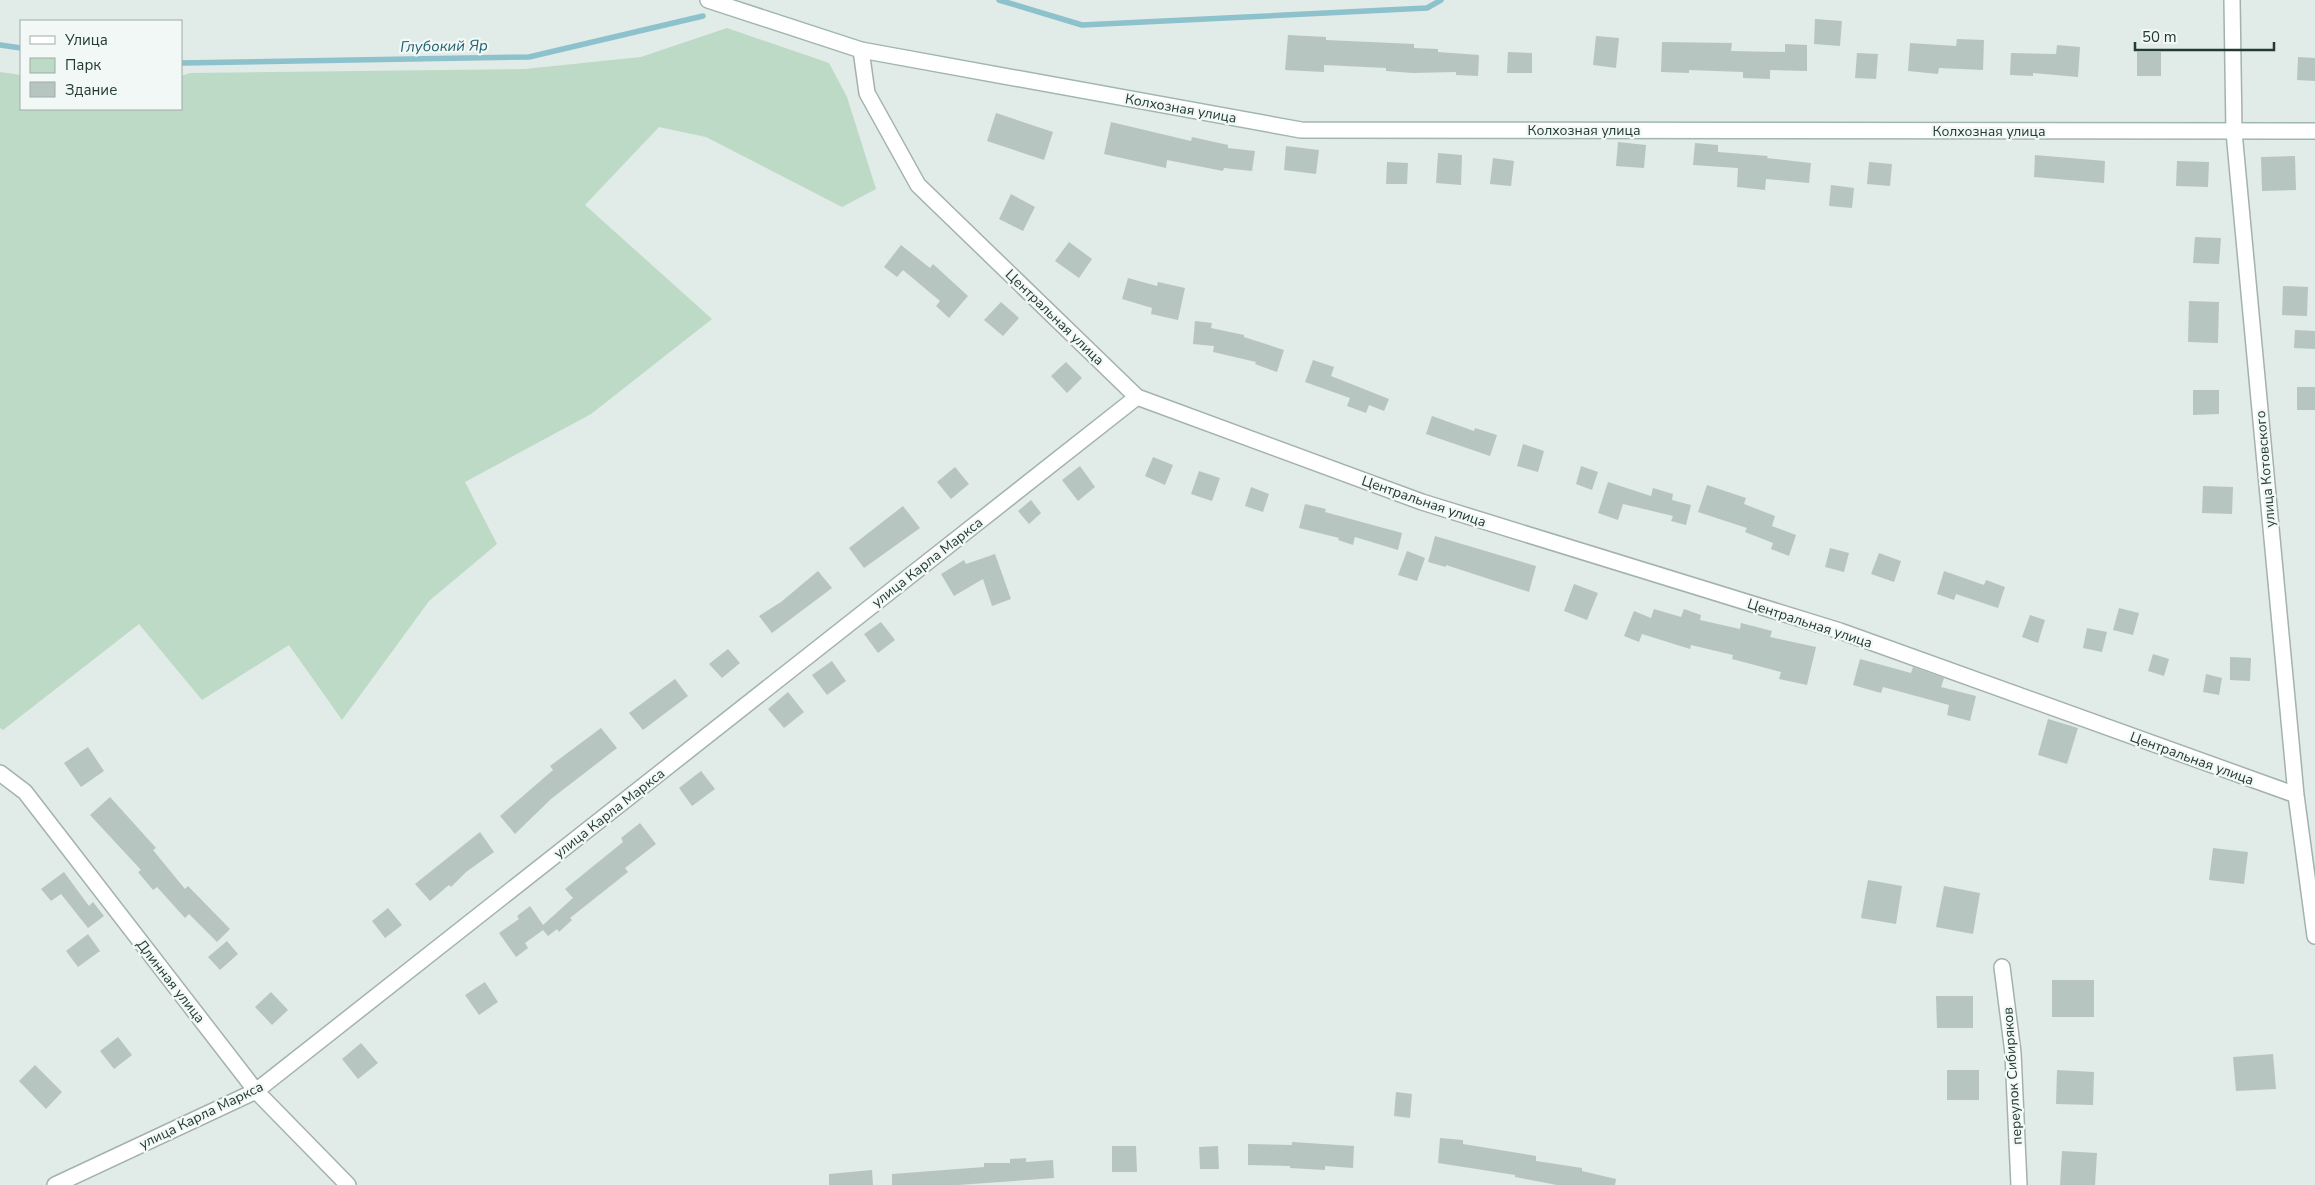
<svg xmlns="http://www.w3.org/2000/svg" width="2315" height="1185" font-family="'Nunito Sans',sans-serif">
<rect width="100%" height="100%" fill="#e1ebe7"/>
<path fill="#bcdac5" d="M 727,28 L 829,63 L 847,97 L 876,189 L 842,207 L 706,137 L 659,127 L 585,205 L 712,319 L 591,414 L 465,482 L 497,544 L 429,601 L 342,720 L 289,645 L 202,700 L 139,624 L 3,730 L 0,728 L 0,72 L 21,75 L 21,109 L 181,109 L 181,76 L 190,73 L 525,69 L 641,57 Z"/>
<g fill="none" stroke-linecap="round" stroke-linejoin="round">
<path stroke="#8dc1cc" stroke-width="5.5" d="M 999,0 L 1082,25 L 1427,8 L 1441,0
M 0,45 L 21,48
M 181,63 L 529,57 L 703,16"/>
</g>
<path fill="#b7c5c0" d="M 1815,19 L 1842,21 L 1840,46 L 1814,44 Z
M 1288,35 L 1326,37 L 1326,40 L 1414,44 L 1414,48 L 1438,49 L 1438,52 L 1479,55 L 1478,76 L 1456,75 L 1456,72 L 1413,73 L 1386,71 L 1386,68 L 1324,65 L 1324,72 L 1285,70 Z
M 1596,36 L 1619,38 L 1616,68 L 1593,65 Z
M 1957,39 L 1984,40 L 1983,70 L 1939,68 L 1938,74 L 1908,71 L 1910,43 L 1956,46 Z
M 1662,42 L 1732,43 L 1731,51 L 1785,52 L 1785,44 L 1807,45 L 1807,71 L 1770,70 L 1770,79 L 1743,78 L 1743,72 L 1689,70 L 1689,73 L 1661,72 Z
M 2057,45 L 2080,47 L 2078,77 L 2033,73 L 2033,76 L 2010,75 L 2011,53 L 2056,54 Z
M 1508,52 L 1532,53 L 1532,73 L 1507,73 Z
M 2137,52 L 2161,52 L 2161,76 L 2137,76 Z
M 1857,53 L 1878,54 L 1876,79 L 1855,78 Z
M 2298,57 L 2315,58 L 2315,81 L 2297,80 Z
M 996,113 L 1053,132 L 1044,160 L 987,141 Z
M 1111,122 L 1191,141 L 1192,137 L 1228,145 L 1228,148 L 1255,151 L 1252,171 L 1224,168 L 1223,171 L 1167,160 L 1166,168 L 1104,154 Z
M 1618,142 L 1646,145 L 1644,168 L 1616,166 Z
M 1695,143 L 1718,145 L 1718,152 L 1768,156 L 1767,158 L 1811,163 L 1809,183 L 1766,179 L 1765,190 L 1737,187 L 1738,168 L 1693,165 Z
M 1286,146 L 1319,150 L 1316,174 L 1284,170 Z
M 1438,153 L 1462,155 L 1461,185 L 1436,183 Z
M 2035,155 L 2105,161 L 2104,183 L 2034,177 Z
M 2295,156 L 2296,190 L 2262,191 L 2261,157 Z
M 1493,158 L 1514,161 L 1511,186 L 1490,184 Z
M 2177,161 L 2209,162 L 2208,187 L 2176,186 Z
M 1387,162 L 1408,163 L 1407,184 L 1386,184 Z
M 1869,162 L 1892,164 L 1890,186 L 1867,184 Z
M 1831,185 L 1854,188 L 1852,208 L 1829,206 Z
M 1011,194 L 1035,207 L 1023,231 L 999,219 Z
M 2195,237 L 2221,238 L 2219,264 L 2193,263 Z
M 1069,242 L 1092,259 L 1079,278 L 1055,261 Z
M 901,245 L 930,268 L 933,264 L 968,296 L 949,318 L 936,306 L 940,301 L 903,270 L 897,277 L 884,267 Z
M 1128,278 L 1157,286 L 1158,282 L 1185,288 L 1178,320 L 1151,314 L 1152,308 L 1122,299 Z
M 2283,286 L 2308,287 L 2307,316 L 2282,315 Z
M 2189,301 L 2219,302 L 2218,343 L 2188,342 Z
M 1001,302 L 1019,318 L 1003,336 L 984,320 Z
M 1195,321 L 1212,323 L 1211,328 L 1244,335 L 1244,337 L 1284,350 L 1277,372 L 1255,364 L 1256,362 L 1213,352 L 1214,346 L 1193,344 Z
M 2295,330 L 2315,331 L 2315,349 L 2294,348 Z
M 1313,360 L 1334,367 L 1331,376 L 1389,399 L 1384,411 L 1369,405 L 1366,413 L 1347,406 L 1350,398 L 1305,382 Z
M 1066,362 L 1082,378 L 1067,393 L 1051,376 Z
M 2297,387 L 2315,387 L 2315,410 L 2297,410 Z
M 2193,390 L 2219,390 L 2219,414 L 2193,415 Z
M 1432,416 L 1474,431 L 1475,428 L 1497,435 L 1490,456 L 1426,434 Z
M 1523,444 L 1544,451 L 1538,472 L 1517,466 Z
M 1153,457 L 1173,465 L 1165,485 L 1145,476 Z
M 1080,466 L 1095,487 L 1078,501 L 1062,480 Z
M 1581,466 L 1598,472 L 1592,490 L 1576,484 Z
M 955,467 L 969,484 L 951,499 L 937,482 Z
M 1199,471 L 1220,478 L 1212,501 L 1191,494 Z
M 1608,482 L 1651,496 L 1653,488 L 1673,494 L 1672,500 L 1691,505 L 1686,525 L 1671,521 L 1673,516 L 1623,504 L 1618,520 L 1598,513 Z
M 1707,485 L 1746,498 L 1744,504 L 1775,516 L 1772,526 L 1796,535 L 1789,556 L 1771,549 L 1773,543 L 1745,532 L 1747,528 L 1698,512 Z
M 2203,486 L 2233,487 L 2232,514 L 2202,513 Z
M 1251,487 L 1269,494 L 1263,512 L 1245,506 Z
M 1031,500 L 1041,513 L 1029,524 L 1018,511 Z
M 1305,504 L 1326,509 L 1325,512 L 1402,533 L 1398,550 L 1355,537 L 1353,545 L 1338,540 L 1339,538 L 1299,528 Z
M 903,506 L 920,528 L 864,568 L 849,548 Z
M 1435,536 L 1536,566 L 1529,592 L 1446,565 L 1446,567 L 1428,562 Z
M 1830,548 L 1849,553 L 1844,572 L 1825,567 Z
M 1407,551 L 1425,558 L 1417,581 L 1398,575 Z
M 1879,553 L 1901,561 L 1894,582 L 1871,574 Z
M 995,554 L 1011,599 L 992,606 L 983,579 L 954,596 L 941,574 L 964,560 L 966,564 Z
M 818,571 L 832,588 L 772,633 L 759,616 L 781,602 Z
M 1944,571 L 1984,585 L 1986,580 L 2005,587 L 1998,608 L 1956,594 L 1954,600 L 1937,594 Z
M 1574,584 L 1598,593 L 1587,620 L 1564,611 Z
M 2119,608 L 2139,613 L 2133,635 L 2113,630 Z
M 1654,609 L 1681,617 L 1684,609 L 1701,615 L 1700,620 L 1740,629 L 1741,623 L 1772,631 L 1770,637 L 1816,647 L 1807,685 L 1779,679 L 1781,672 L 1732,659 L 1733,655 L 1691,645 L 1690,649 L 1642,634 L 1639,642 L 1624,636 L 1634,611 L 1651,618 Z
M 2030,615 L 2045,620 L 2038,643 L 2022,637 Z
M 881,622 L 895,640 L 878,653 L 864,634 Z
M 2087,628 L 2107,632 L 2102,652 L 2083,648 Z
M 728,649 L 740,663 L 722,678 L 709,664 Z
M 2153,654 L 2169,659 L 2164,676 L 2148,671 Z
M 2230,657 L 2251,658 L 2250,681 L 2230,680 Z
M 1860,659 L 1911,673 L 1913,667 L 1944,678 L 1941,687 L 1976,696 L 1970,721 L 1947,715 L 1949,705 L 1883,687 L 1881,693 L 1853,685 Z
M 832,661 L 846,681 L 827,695 L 812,675 Z
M 2206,674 L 2222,678 L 2219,695 L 2203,692 Z
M 675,679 L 688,696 L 643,730 L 629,713 Z
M 788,692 L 804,712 L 784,728 L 768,709 Z
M 2048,719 L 2078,728 L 2067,764 L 2038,755 Z
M 601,728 L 617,748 L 551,799 L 515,834 L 500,816 L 553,770 L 550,766 Z
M 88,747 L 104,771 L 81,787 L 64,763 Z
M 701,771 L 715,789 L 692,806 L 679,788 Z
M 110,797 L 156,848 L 153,850 L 185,889 L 188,886 L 230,929 L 217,942 L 189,914 L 185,918 L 157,887 L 153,890 L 138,872 L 141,870 L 90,815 Z
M 640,823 L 656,844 L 625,868 L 628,872 L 570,918 L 572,920 L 559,932 L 557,929 L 548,936 L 543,930 L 525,943 L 528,948 L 516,957 L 499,933 L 519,919 L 517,916 L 530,906 L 543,925 L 573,898 L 565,889 L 623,842 L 621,838 Z
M 480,832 L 494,852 L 466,872 L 451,887 L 449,885 L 430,901 L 415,884 Z
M 2213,848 L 2248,852 L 2244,884 L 2209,880 Z
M 64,872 L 89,906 L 93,902 L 104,916 L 88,928 L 61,894 L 51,901 L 41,889 Z
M 1868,880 L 1902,886 L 1896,924 L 1861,918 Z
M 1944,886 L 1980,893 L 1973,934 L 1936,927 Z
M 388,908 L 402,925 L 385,938 L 372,921 Z
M 88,934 L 100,951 L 78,967 L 66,951 Z
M 227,941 L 238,954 L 220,970 L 208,957 Z
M 2052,980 L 2094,980 L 2094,1017 L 2052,1017 Z
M 485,982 L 498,1002 L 479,1015 L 465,995 Z
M 271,992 L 288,1010 L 272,1025 L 255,1007 Z
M 1936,996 L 1973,996 L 1973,1028 L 1937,1028 Z
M 118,1037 L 132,1055 L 114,1069 L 100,1051 Z
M 361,1043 L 378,1063 L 358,1079 L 342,1059 Z
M 2273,1054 L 2276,1089 L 2236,1091 L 2233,1057 Z
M 35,1065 L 62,1092 L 46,1109 L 19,1081 Z
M 1947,1070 L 1979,1070 L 1979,1100 L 1947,1100 Z
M 2057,1070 L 2094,1072 L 2093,1105 L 2056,1104 Z
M 1396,1092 L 1412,1094 L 1410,1118 L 1394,1116 Z
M 1440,1138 L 1463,1140 L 1463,1144 L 1536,1156 L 1536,1161 L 1582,1168 L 1582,1171 L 1616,1179 L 1615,1185 L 1557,1185 L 1515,1177 L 1515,1175 L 1438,1163 Z
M 1292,1142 L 1354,1146 L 1353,1168 L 1325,1166 L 1325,1170 L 1290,1168 L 1290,1166 L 1248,1165 L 1248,1144 L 1292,1145 Z
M 1112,1146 L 1136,1146 L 1137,1172 L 1112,1172 Z
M 1218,1146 L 1219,1169 L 1200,1169 L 1199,1147 Z
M 2062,1151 L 2097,1153 L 2095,1185 L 2060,1185 Z
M 1026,1158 L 1026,1162 L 1053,1160 L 1054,1178 L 958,1185 L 892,1185 L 892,1174 L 984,1167 L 984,1163 L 1010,1163 L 1010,1159 Z
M 872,1170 L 873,1185 L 829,1185 L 829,1174 Z"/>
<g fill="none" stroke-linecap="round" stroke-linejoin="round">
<defs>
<path id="street" d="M 2232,0 L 2234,132 L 2296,795 L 2315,936
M 861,50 L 867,93 L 918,185 L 1137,397 L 1422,502 L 1840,631 L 2296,795
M 0,773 L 25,792 L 256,1091 L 348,1185
M 2002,967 L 2013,1053 L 2019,1185
M 55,1185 L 256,1091 L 1137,397"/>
<path id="secondary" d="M 708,0 L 861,50 L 1301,130 L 2315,131"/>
</defs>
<use href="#street" stroke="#a4b2ae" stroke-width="18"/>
<use href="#secondary" stroke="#a1b6af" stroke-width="18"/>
<use href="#street" stroke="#fff" stroke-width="15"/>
<use href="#secondary" stroke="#fff" stroke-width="15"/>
</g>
<g text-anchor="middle" stroke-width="4.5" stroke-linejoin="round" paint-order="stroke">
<g font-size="14" fill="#233a35" stroke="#f2f8f5">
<text transform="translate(1181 108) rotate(10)" y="5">Колхозная улица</text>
<text x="1584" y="135">Колхозная улица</text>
<text x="1989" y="136">Колхозная улица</text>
<text transform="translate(1055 317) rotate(44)" y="5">Центральная улица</text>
<text transform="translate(2265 469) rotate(-95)" y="5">улица Котовского</text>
<text transform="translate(1424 501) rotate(19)" y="5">Центральная улица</text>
<text transform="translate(927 562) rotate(-38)" y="5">улица Карла Маркса</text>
<text transform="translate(1810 623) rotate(18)" y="5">Центральная улица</text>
<text transform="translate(2192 758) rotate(20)" y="5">Центральная улица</text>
<text transform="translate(609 813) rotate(-38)" y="5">улица Карла Маркса</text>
<text transform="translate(171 981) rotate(52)" y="5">Длинная улица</text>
<text transform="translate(2012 1076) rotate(-94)" y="5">переулок Сибиряков</text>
<text transform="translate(201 1115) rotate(-26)" y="5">улица Карла Маркса</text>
</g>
<g font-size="15" font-style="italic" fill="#226272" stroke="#f2f8f5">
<text transform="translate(444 46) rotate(-1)" y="5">Глубокий Яр</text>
</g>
</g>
<rect x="20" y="20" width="162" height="90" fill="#f2f8f5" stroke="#9faca8"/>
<rect x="30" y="36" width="25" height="8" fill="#ffffff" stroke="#9faca8"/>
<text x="65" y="45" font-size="15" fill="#233a35">Улица</text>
<rect x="30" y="58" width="25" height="15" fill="#bcdac5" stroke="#9faca8"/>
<text x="65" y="70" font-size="15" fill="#233a35">Парк</text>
<rect x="30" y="82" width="25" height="15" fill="#b7c5c0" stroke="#9faca8"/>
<text x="65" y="95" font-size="15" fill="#233a35">Здание</text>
<path d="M2135 42v8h139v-8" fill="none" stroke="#233a35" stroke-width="2.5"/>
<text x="2142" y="42" font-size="15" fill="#233a35" stroke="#f2f8f5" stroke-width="4" paint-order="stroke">50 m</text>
</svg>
